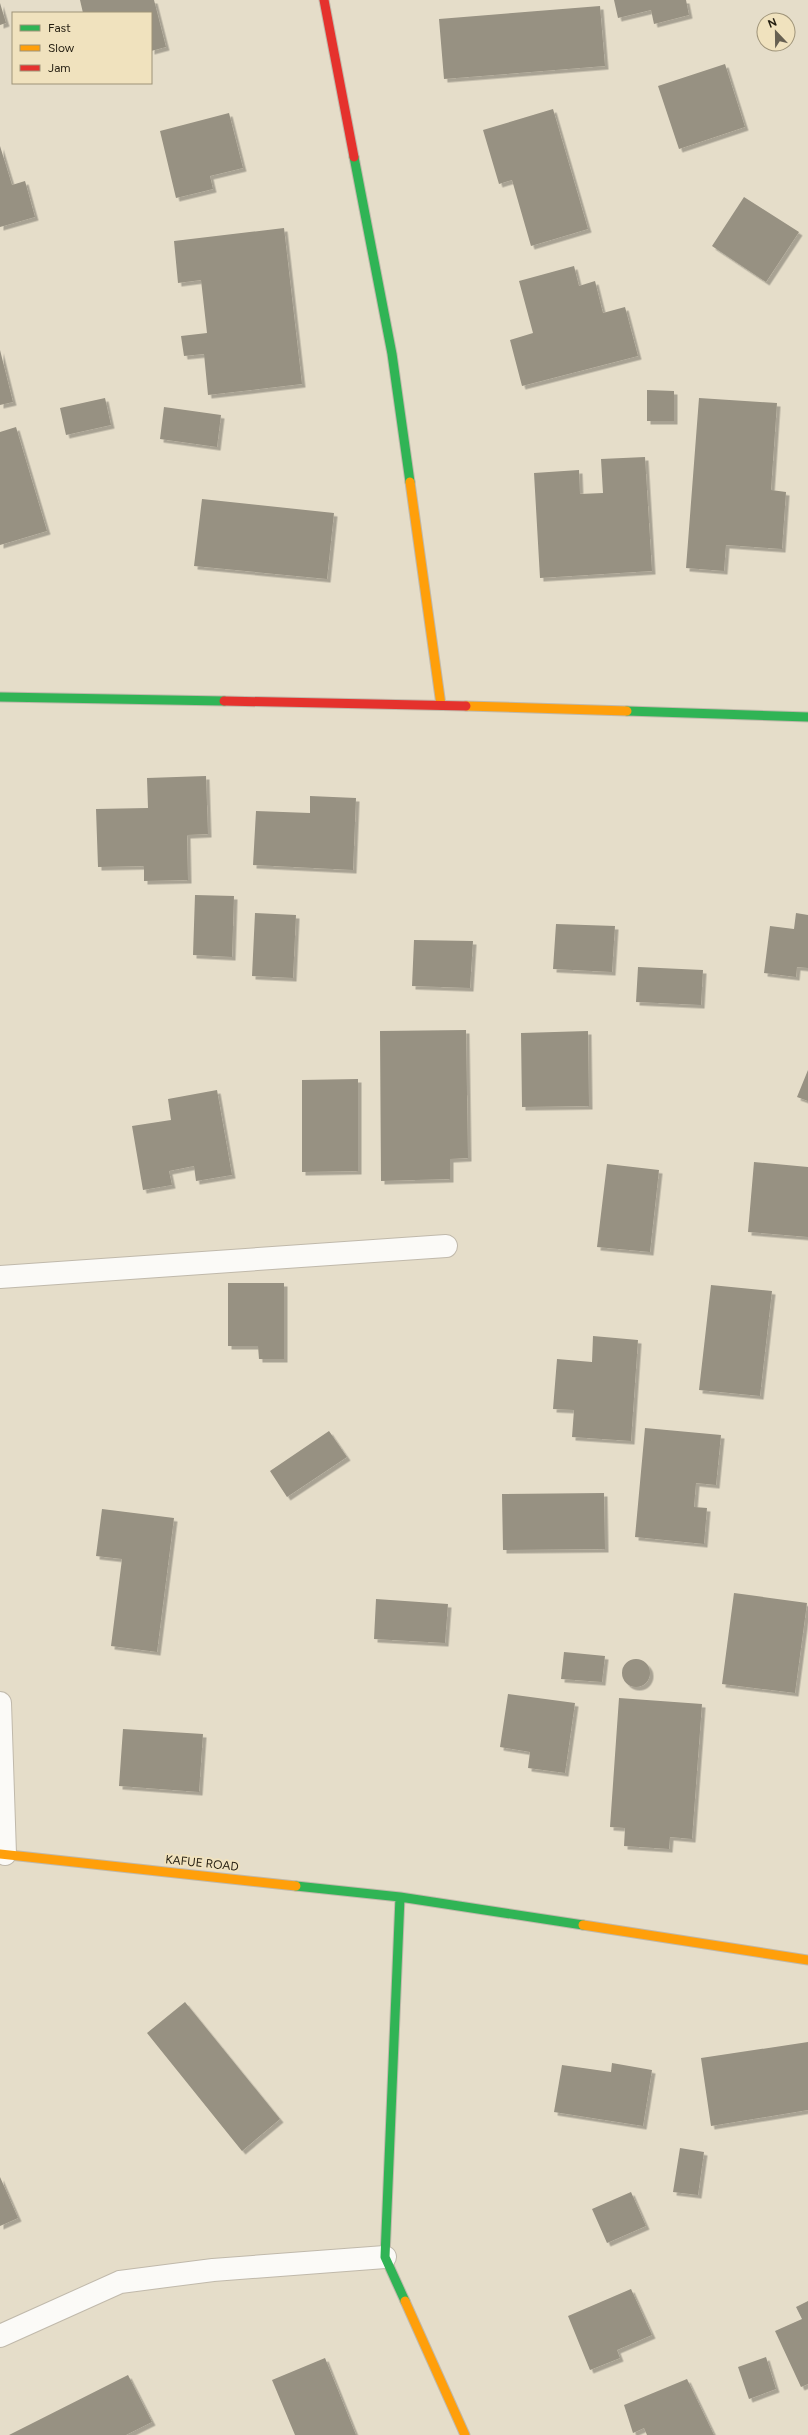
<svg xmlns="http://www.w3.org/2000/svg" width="808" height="2435" font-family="Figtree,sans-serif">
<defs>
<filter id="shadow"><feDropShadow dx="3.5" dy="3.5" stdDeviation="0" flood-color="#0004"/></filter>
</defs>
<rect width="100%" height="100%" fill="#e5ddc9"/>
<path fill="#979182" filter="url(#shadow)" d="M 80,0 L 154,0 L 166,47 L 151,51 L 151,13 L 83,13 Z
M 614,0 L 686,0 L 689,15 L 654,24 L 651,10 L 618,18 Z
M 0,3 L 6,23 L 0,25 Z
M 600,6 L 605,66 L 444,79 L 439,19 Z
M 725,64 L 745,127 L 679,149 L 658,86 Z
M 553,109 L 588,229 L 531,246 L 512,180 L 499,184 L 483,130 Z
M 229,113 L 243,168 L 210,176 L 213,189 L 176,198 L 160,131 Z
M 0,146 L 12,185 L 25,181 L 35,217 L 0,227 Z
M 744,197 L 799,232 L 766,282 L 712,246 Z
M 284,228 L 302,384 L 208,395 L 204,354 L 184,356 L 181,336 L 207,333 L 201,280 L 178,283 L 174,241 Z
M 574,266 L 579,286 L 595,281 L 603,313 L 625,307 L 638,356 L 522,386 L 510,340 L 533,333 L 519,281 Z
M 0,350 L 13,402 L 0,405 Z
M 647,390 L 674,391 L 674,421 L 647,421 Z
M 105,398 L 111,425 L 66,435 L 60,408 Z
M 699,398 L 777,403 L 771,490 L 786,492 L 782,549 L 726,545 L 724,571 L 686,568 Z
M 164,407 L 221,415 L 217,447 L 160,439 Z
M 16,427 L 47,531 L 0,545 L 0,432 Z
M 645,457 L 652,571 L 540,578 L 534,473 L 579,470 L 580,494 L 603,493 L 601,459 Z
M 202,499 L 334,513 L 327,579 L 194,566 Z
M 206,776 L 208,834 L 187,835 L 188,880 L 144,881 L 144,866 L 98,867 L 96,809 L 148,808 L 147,778 Z
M 310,796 L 356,798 L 353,870 L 253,865 L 256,811 L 310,813 Z
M 195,895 L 234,896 L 232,957 L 193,955 Z
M 255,913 L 296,915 L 293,978 L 252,976 Z
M 796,913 L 808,915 L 808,968 L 797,967 L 796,977 L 764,973 L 770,926 L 794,929 Z
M 556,924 L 615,926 L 612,972 L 553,969 Z
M 414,940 L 473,941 L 470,988 L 412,986 Z
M 638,967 L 703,970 L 701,1005 L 636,1002 Z
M 466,1030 L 468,1158 L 450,1159 L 450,1179 L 381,1181 L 380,1031 Z
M 588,1031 L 589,1106 L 522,1107 L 521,1033 Z
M 808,1070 L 808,1101 L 797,1097 Z
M 358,1079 L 358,1171 L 302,1172 L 302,1080 Z
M 217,1090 L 232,1175 L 196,1181 L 194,1166 L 169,1171 L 172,1185 L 143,1190 L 132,1126 L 171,1120 L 168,1099 Z
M 754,1162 L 808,1167 L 808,1237 L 748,1232 Z
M 607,1164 L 659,1170 L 650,1252 L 597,1247 Z
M 228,1283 L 284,1283 L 284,1359 L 259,1359 L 258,1346 L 228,1346 Z
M 711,1285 L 772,1291 L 760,1396 L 699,1390 Z
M 593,1336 L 638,1340 L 631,1441 L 572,1437 L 574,1410 L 553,1409 L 557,1359 L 592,1362 Z
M 645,1428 L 721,1435 L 716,1485 L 696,1483 L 694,1507 L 707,1508 L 704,1544 L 635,1537 Z
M 329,1431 L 347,1457 L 287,1497 L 270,1471 Z
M 604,1493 L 605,1549 L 503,1550 L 502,1494 Z
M 102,1509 L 174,1518 L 157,1652 L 111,1646 L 122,1559 L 96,1556 Z
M 734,1593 L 807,1603 L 795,1693 L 722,1684 Z
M 376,1599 L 448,1604 L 445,1643 L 374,1639 Z
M 564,1652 L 605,1656 L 602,1682 L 561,1679 Z
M622 1673a14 14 0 1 1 28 0a14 14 0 1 1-28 0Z
M 508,1694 L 575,1703 L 565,1773 L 528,1768 L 530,1752 L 500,1747 Z
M 619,1698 L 702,1704 L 692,1839 L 670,1837 L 669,1849 L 624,1846 L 625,1828 L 610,1827 Z
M 123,1729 L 203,1734 L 199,1792 L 119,1786 Z
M 185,2002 L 280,2119 L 242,2151 L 147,2033 Z
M 808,2042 L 808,2110 L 711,2126 L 701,2058 Z
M 612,2063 L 652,2070 L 643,2126 L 554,2112 L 562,2065 L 611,2072 Z
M 680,2148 L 704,2152 L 698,2195 L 673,2192 Z
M 0,2177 L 18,2218 L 0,2226 Z
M 631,2192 L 646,2226 L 607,2243 L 592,2209 Z
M 631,2289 L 652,2335 L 617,2350 L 620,2358 L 590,2370 L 568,2316 Z
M 808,2301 L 808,2384 L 801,2387 L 775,2331 L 802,2319 L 796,2307 Z
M 766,2357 L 776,2389 L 749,2399 L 738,2367 Z
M 325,2358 L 356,2435 L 295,2435 L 272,2380 Z
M 128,2375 L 152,2422 L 126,2435 L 9,2435 Z
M 687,2379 L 714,2435 L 647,2435 L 644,2428 L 633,2433 L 624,2405 Z"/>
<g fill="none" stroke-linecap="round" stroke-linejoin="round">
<defs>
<path id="street" d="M 0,1277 L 446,1246
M 0,1703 L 5,1854
M 0,2336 L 120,2282 L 213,2270 L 385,2257"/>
<path id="fast" d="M 354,157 L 392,354 L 410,482
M 0,697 L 224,701
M 627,711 L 808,717
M 296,1886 L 400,1897 L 583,1925
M 400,1897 L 385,2257 L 405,2301"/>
<path id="slow" d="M 410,482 L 441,705
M 466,706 L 627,711
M 0,1854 L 296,1886
M 583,1925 L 808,1960
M 405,2301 L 465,2435"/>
<path id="jam" d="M 324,0 L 354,157
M 224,701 L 466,706"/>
</defs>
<use href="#street" stroke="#c0b9ab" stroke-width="24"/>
<use href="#fast" stroke="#c0b9ab" stroke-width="11"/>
<use href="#slow" stroke="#c0b9ab" stroke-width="11"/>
<use href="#jam" stroke="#c0b9ab" stroke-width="11"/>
<use href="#street" stroke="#fbfaf7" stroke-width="22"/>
<use href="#fast" stroke="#30b455" stroke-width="9"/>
<use href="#slow" stroke="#ff9f0a" stroke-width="9"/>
<use href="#jam" stroke="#e5322d" stroke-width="9"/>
</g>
<g text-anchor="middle" stroke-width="4" stroke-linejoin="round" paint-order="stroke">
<g font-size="12" fill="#231d10" stroke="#f0e2be">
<text transform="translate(202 1863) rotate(6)" y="4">KAFUE ROAD</text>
</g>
</g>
<rect x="12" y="12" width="140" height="72" fill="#f0e2be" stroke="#9e9378"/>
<rect x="20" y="25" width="20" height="6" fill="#30b455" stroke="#9e9378"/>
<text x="48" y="32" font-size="12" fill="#231d10">Fast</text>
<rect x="20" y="45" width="20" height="6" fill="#ff9f0a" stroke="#9e9378"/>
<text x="48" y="52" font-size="12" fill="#231d10">Slow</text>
<rect x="20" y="65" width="20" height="6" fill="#e5322d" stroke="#9e9378"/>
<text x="48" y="72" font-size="12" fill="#231d10">Jam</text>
<g transform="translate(776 32) rotate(338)"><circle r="19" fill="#f0e2be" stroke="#9e9378"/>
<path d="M0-3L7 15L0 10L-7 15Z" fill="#676051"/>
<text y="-6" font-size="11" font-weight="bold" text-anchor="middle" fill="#231d10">N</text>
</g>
</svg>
